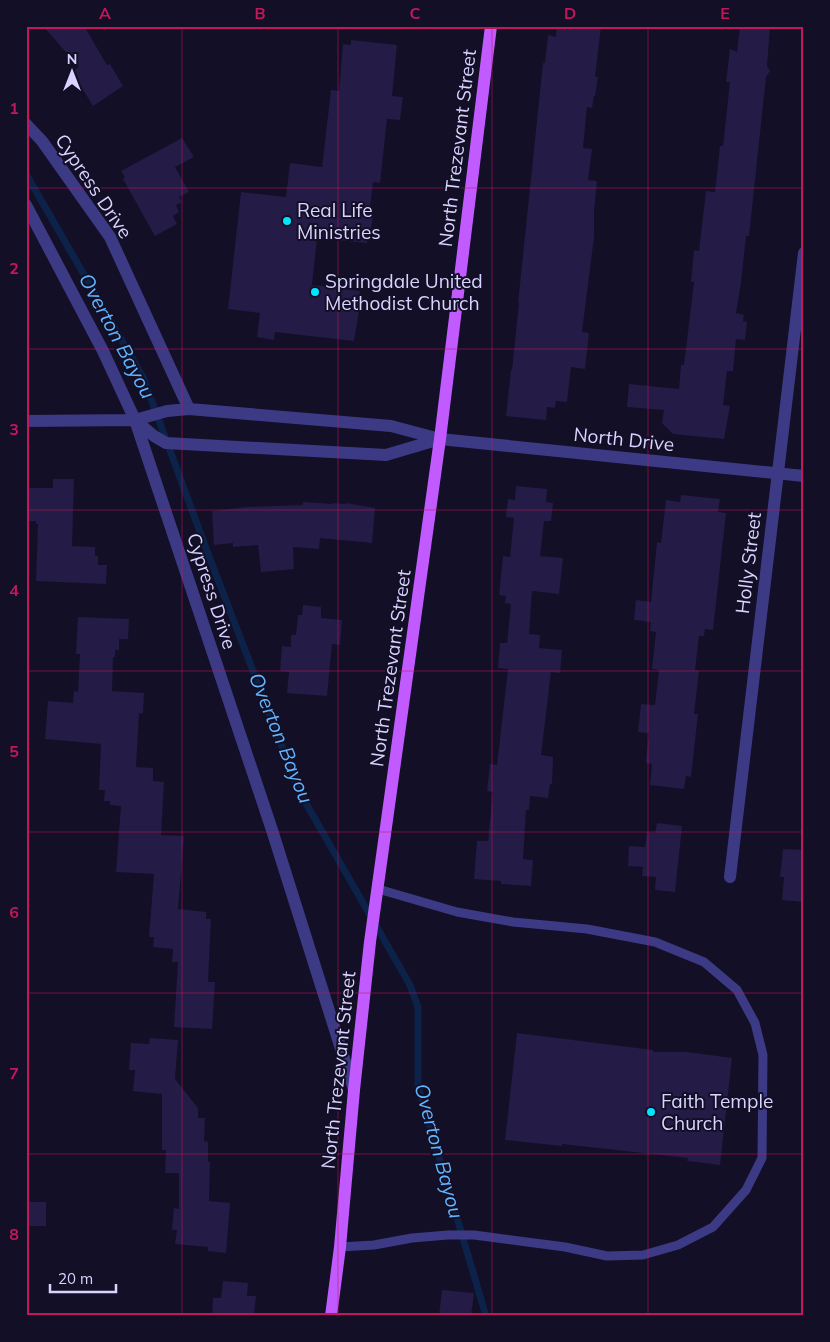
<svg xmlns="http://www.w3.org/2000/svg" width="830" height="1342" font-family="Mulish,sans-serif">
<rect width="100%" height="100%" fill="#130f26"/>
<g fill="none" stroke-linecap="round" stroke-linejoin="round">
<path stroke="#0c2248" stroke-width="7" d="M 26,174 L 143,377 L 207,551 L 299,791 L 410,985 L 418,1007 L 418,1086 L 486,1316"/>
</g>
<path fill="#241b47" d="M 43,26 L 84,26 L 107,65 L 110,64 L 123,86 L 93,106 L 72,72 L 79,67 Z
M 557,26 L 601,26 L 595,77 L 598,77 L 595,96 L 594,96 L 592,108 L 587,107 L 583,148 L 592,149 L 588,180 L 597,181 L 594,212 L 594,237 L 582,332 L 589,333 L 585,369 L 571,367 L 567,402 L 556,401 L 555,408 L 547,407 L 546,420 L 506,416 L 511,370 L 512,370 L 519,303 L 518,303 L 543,63 L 545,63 L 548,35 L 556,37 Z
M 740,26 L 770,26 L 767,66 L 770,71 L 766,77 L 749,236 L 746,236 L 741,283 L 736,313 L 744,315 L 743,321 L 747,322 L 745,340 L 736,339 L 733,371 L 727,371 L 723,405 L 730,406 L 724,439 L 673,434 L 662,423 L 664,410 L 627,407 L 629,384 L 679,389 L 681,365 L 684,365 L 694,282 L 691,282 L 694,250 L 699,251 L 706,191 L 715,192 L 720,146 L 723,146 L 730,82 L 726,82 L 730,49 L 737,52 Z
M 351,40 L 397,45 L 392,96 L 403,97 L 400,120 L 387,119 L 380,183 L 373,182 L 369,216 L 373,216 L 370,236 L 367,236 L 367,243 L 317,238 L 312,285 L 360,291 L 358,304 L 360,305 L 354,341 L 275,332 L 274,340 L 257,337 L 260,313 L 228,309 L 241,192 L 286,197 L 290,163 L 322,167 L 331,90 L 339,91 L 343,44 L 351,45 Z
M 182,138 L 194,157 L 175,167 L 189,192 L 179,197 L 182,202 L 176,205 L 179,212 L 173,216 L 177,224 L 155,236 L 123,179 L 125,177 L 121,171 Z
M 53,479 L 74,479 L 72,546 L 95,547 L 95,556 L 98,556 L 98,565 L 107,565 L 106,584 L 36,581 L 38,524 L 36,524 L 36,521 L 26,521 L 26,488 L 53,488 Z
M 516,486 L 547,489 L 546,502 L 553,503 L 551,521 L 544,521 L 540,556 L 563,558 L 559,594 L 532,591 L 529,634 L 540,635 L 539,648 L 562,650 L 560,673 L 551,672 L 541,755 L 553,757 L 552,784 L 550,784 L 548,798 L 530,796 L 529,810 L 526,810 L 523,859 L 533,860 L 531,886 L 501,884 L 501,881 L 474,879 L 477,841 L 488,841 L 493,792 L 487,791 L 490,764 L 497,765 L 508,669 L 498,668 L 500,643 L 507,643 L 511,604 L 505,603 L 506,596 L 499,595 L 503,556 L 510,557 L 514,518 L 506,517 L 508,499 L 515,500 Z
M 681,495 L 720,499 L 718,512 L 726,513 L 713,630 L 705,629 L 704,636 L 699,636 L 695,670 L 699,671 L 694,714 L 698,714 L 691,777 L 686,776 L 684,789 L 650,785 L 652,764 L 646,763 L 649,733 L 638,732 L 641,704 L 655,705 L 659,670 L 652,669 L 656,632 L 650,631 L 651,622 L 634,620 L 636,600 L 651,602 L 657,542 L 661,543 L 666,500 L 680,502 Z
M 303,502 L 332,504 L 333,503 L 345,504 L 346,503 L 375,508 L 372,543 L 320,538 L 319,549 L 293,547 L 294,569 L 261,572 L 258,545 L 233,547 L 233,543 L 214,545 L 212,511 L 246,507 L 303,505 Z
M 303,605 L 321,607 L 321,618 L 342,620 L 340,645 L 332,644 L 327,696 L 287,693 L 289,672 L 280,671 L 282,646 L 291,647 L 291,635 L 296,635 L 298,615 L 302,615 Z
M 78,617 L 129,619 L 128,639 L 119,639 L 119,650 L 115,650 L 115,657 L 113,657 L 112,691 L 144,693 L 143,714 L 139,713 L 136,767 L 153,768 L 153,781 L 164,782 L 161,835 L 184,836 L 178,909 L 206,912 L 206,919 L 211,919 L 208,982 L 215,982 L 212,1029 L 174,1027 L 178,962 L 172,962 L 173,949 L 153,947 L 154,937 L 149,937 L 154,874 L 116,872 L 121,806 L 110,805 L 110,801 L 104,801 L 105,790 L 99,790 L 101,744 L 45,739 L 48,701 L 73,703 L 74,691 L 78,692 L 80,654 L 76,654 Z
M 657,823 L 682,826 L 675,892 L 655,890 L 656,877 L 642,876 L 643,867 L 628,866 L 629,846 L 645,847 L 647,832 L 655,833 Z
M 783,849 L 804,850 L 804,902 L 782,900 L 784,877 L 780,877 Z
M 517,1033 L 653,1050 L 653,1052 L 687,1052 L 732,1058 L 720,1165 L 687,1161 L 688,1158 L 562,1144 L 562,1146 L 505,1140 Z
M 150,1038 L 178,1040 L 175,1079 L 198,1108 L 198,1118 L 205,1118 L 204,1141 L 208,1142 L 208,1162 L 210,1162 L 209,1201 L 230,1203 L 226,1253 L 208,1251 L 208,1247 L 175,1244 L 177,1230 L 172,1230 L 174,1208 L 179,1209 L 179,1173 L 165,1173 L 166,1150 L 162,1150 L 162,1094 L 133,1091 L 135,1070 L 129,1070 L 131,1043 L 149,1044 Z
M 26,1202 L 46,1202 L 46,1226 L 26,1226 Z
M 223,1281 L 248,1283 L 247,1296 L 256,1296 L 254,1316 L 212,1316 L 213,1298 L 221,1298 Z
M 442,1290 L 474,1293 L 471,1316 L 439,1316 Z"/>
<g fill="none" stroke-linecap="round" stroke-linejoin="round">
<path stroke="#3d3a85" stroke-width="9" d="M 340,1247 L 374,1245 L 412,1238 L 448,1235 L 474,1235 L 565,1247 L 607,1256 L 643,1255 L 678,1245 L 713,1227 L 746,1190 L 762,1158 L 763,1055 L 755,1023 L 737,990 L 704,962 L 655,942 L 587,929 L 513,922 L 457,912 L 378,889"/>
<path stroke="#3d3a85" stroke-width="12" d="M 26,124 L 42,141 L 110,237 L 189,409
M 26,205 L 103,351 L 135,420 L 272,830 L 354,1090
M 135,420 L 154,436 L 166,443 L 386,455 L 440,439
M 26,421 L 135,420 L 167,411 L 189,409 L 391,426 L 440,439 L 804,476
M 730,877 L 804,253"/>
<path stroke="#c25bff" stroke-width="12" d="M 331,1316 L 340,1247 L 354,1090 L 370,942 L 440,439 L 491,26"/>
</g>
<path fill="none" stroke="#c2185b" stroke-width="1" stroke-opacity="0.55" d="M 182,26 L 182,1316M 338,26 L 338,1316M 492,26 L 492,1316M 648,26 L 648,1316M 26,188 L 804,188M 26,349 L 804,349M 26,510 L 804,510M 26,671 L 804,671M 26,832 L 804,832M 26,993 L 804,993M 26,1154 L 804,1154"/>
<g fill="#00e5ff" stroke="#130f26" stroke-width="2">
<circle cx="287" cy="221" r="5"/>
<circle cx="315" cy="292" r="5"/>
<circle cx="651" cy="1112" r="5"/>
</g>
<g text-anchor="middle" stroke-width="4" stroke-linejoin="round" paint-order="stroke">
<g font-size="19" fill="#d9d4ff" stroke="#130f26">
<text transform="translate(457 148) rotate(-83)" y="7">North Trezevant Street</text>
<text transform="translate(94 186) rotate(56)" y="7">Cypress Drive</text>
<text transform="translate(624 439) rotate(6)" y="7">North Drive</text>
<text transform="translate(748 563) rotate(-83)" y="7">Holly Street</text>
<text transform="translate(212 591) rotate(72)" y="7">Cypress Drive</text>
<text transform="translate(390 668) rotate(-82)" y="7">North Trezevant Street</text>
<text transform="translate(338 1070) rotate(-84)" y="7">North Trezevant Street</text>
</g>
<g font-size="19" fill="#d9d4ff" stroke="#130f26" text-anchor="start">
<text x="297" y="217">Real Life<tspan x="297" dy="22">Ministries</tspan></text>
<text x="325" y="288">Springdale United<tspan x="325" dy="22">Methodist Church</tspan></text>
<text x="661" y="1108">Faith Temple<tspan x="661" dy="22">Church</tspan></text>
</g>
<g font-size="20" font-style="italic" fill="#62b6ff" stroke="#130f26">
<text transform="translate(117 336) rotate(62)" y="7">Overton Bayou</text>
<text transform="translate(281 738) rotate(68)" y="7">Overton Bayou</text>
<text transform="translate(439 1151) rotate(75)" y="7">Overton Bayou</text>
</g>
</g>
<rect width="830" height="1342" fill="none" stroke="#130f26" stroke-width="55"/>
<g transform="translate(72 72)" stroke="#130f26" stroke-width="4" paint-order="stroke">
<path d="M0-4L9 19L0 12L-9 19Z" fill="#d9d4ff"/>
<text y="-8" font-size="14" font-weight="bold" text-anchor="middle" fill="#d9d4ff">N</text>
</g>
<path d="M50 1284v8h66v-8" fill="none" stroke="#d9d4ff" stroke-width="2.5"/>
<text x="58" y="1284" font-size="15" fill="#d9d4ff" stroke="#130f26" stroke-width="4" paint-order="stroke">20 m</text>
<rect x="28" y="28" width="774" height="1286" fill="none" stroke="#c2185b" stroke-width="2"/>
<g font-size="16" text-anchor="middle" font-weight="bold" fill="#c2185b">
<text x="105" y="19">A</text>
<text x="260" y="19">B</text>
<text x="415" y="19">C</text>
<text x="570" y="19">D</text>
<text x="725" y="19">E</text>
<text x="14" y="114">1</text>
<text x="14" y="274">2</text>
<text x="14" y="435">3</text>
<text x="14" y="596">4</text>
<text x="14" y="757">5</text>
<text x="14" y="918">6</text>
<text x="14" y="1079">7</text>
<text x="14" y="1240">8</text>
</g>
</svg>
